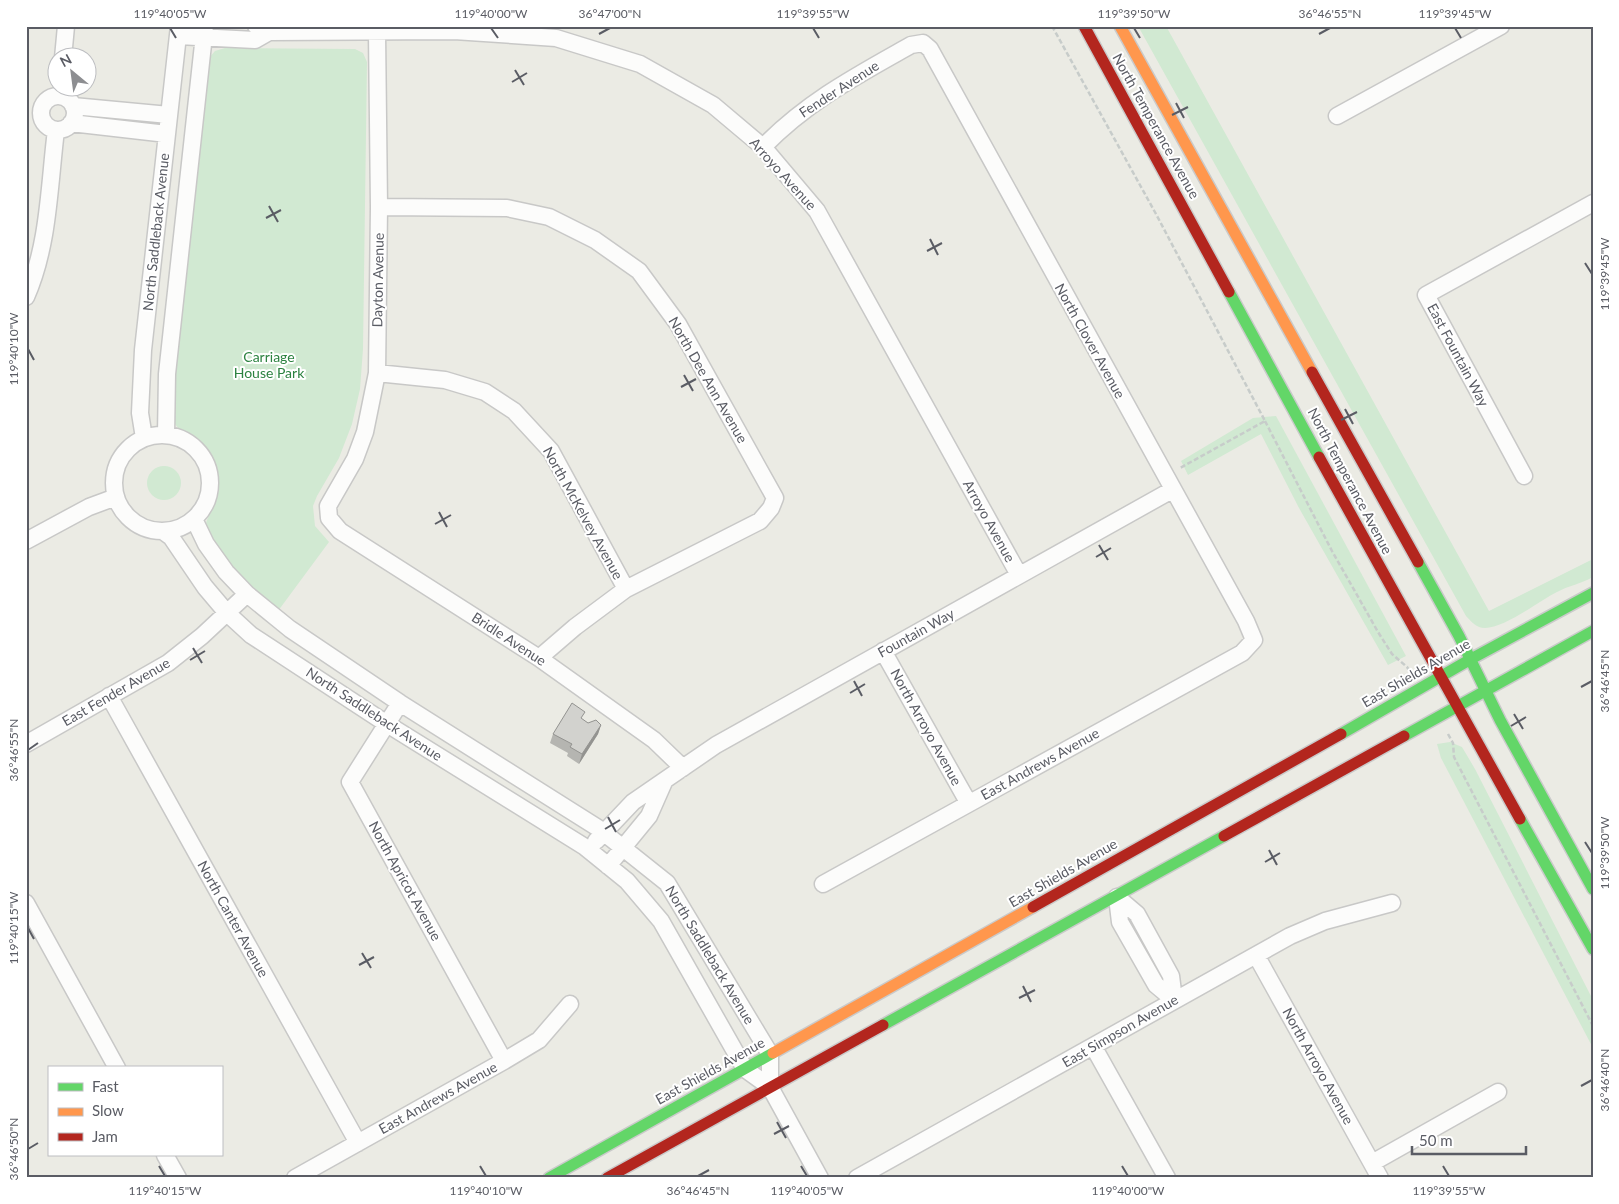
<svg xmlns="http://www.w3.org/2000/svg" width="1619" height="1204" font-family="Lato,sans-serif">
<rect width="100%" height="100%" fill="#ebebe4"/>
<path fill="#d1e9d2" d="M 1138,26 L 1166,26 L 1489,611 L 1593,559 L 1593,577 C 1580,584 1568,586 1557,592 C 1539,601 1505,628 1485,628 C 1476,628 1472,622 1466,616 Z
M 225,48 L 355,49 L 363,53 L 367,62 L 363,349 L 360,389 L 352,424 L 339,458 L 317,496 L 313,506 L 315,526 L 329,542 L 278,611 C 262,598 205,546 206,525 C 206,518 213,511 215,504 C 221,490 219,473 214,460 C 204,437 185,439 175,424 C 169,414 173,394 173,383 L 209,58 L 215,51 Z
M 1276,416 L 1406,656 L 1388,665 L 1299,508 L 1261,434 L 1188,475 L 1181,461 L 1253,418 Z
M147 483a17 17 0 1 1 34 0a17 17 0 1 1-34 0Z
M 1450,742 L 1462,747 L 1475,769 L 1593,1000 L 1593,1048 L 1441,758 L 1437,744 Z"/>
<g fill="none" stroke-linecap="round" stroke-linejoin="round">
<defs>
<path id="street" d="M 256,26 L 269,32 L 454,31 L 556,38 L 640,64 L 713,105 L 763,147 L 817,211 L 1019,575
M 377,33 L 379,207 L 377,373 L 365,432 L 355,459 L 328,506 L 329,518 L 340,531 L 539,658 L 654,740 L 683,768
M 178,36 L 255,40 L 269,32
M 63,58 L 66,26
M41 113a17 17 0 1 1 34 0a17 17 0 1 1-34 0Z
M 73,106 L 169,115
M 1337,116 L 1501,26
M 71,123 L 167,134
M 763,147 C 808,101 856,76 911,45 L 923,43 L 930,49 L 1246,621 L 1254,640 L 1242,653 L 823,884
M 379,207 L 507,208 L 549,217 L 595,240 L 639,271 L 678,324 L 775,498 L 771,508 L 760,521 L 626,589 L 575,627 L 539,658
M 26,297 C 49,245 49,186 56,130
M 377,373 L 445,380 L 485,392 L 514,411 L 551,451 L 626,589
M114 483a48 48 0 1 1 96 0a48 48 0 1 1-96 0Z
M 166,435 L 167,374 L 205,26
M 144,438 L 140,413 L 143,350 L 179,26
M 1524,476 L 1426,295 L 1593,203
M 194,519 L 206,544 L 226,572 L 247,594 L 290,629 L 400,703 L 598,828 L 667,883 L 770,1054 L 770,1087
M 164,532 L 171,537 L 205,587 L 227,613 L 251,635 L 387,724 L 585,847 L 627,881 L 661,921 L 745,1069 L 770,1087 L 820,1178
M 26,541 L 89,507 L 116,497
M 883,651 L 968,802
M 109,696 L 358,1143
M 400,703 L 350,782 L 504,1061
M 26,744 L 168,663 L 202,636 L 247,594
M 596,841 L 633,802 L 716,745 L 1172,490
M 608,866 L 649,816 L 664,782
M 1117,897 L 1120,922 L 1156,985 L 1174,1000
M 1117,897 L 1137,914 L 1171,976 L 1174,1000
M 26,903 L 117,1068
M 1256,955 L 1380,1178
M 1093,1046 L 1167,1178
M 165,1155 L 178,1178
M 1372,1163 L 1498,1092
M 295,1178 L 504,1061 L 539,1040 L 570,1004
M 857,1178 L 1290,936 L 1325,921 L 1392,903"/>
<path id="fast" d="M 1229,292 L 1319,457
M 1418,562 L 1459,636 L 1500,720 L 1593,889
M 1341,734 L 1471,659 L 1593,593
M 1404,736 L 1593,631
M 1520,819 L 1593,949
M 883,1025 L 1224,836
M 549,1178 L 773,1053"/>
<path id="slow" d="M 1120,26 L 1312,372
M 773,1053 L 1033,907"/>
<path id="jam" d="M 1084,26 L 1229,292
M 1312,372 L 1418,562
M 1319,457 L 1520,819
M 1224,836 L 1404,736
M 1033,907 L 1341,734
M 607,1178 L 883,1025"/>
</defs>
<use href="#street" stroke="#c8c8c7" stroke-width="19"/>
<use href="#fast" stroke="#cacaca" stroke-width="14"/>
<use href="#slow" stroke="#cacaca" stroke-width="14"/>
<use href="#jam" stroke="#cacaca" stroke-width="14"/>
<path stroke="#c7ccca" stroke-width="2.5" stroke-dasharray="5 2.5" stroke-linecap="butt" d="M 1052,26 L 1156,214 L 1265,421 L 1180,468
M 1265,421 L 1332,551 L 1378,632 L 1392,654 L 1407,667 L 1411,673
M 1448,734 L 1453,743 L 1454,757 L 1593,1026"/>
<use href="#street" stroke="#fcfcfb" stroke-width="16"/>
<use href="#fast" stroke="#63d668" stroke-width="11"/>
<use href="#slow" stroke="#ff974d" stroke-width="11"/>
<use href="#jam" stroke="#b3261e" stroke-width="11"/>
</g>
<path fill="#b5b5b1" d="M 582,719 L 588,723 L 601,725 L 598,734 L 579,764 L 567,756 L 568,753 L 550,743 L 553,734 Z"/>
<path fill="#939390" d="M 601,725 L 598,734 L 579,764 L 582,754 Z"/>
<path fill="#d2d2ce" stroke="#939390" d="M 572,703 L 585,712 L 581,718 L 588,723 L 596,720 L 601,725 L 582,754 L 570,747 L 572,744 L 553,734 Z"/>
<path fill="none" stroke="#5a5c64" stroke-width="2" d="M 170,28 L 176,38M 491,28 L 498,38M 813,28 L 819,38M 1134,28 L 1140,38M 1455,28 L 1461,38M 599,34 L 610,28M 1319,34 L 1330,28M 515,70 L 524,85M 512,82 L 527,73M 1176,103 L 1184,118M 1172,115 L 1188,107M 269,206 L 278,222M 266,218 L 281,210M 930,239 L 938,255M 927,251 L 942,243M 1585,263 L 1592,274M 28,349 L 34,360M 684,375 L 693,391M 681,387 L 696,379M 1345,409 L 1353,424M 1341,420 L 1357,412M 439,512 L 447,527M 435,524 L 451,515M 1099,545 L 1108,560M 1096,557 L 1111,548M 193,648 L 202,663M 190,660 L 205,651M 854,681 L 862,696M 1581,687 L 1592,681M 850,693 L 865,684M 1514,714 L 1523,729M 1511,726 L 1526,717M 28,750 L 38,743M 608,817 L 616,832M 605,829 L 620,820M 1585,842 L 1592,853M 1269,850 L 1277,865M 1265,862 L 1280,853M 28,928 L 34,939M 362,953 L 371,968M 359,965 L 374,957M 1023,986 L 1031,1002M 1019,998 L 1035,990M 1581,1086 L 1592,1080M 777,1122 L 786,1138M 774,1134 L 789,1126M 28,1149 L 38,1143M 159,1166 L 165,1176M 480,1166 L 486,1176M 801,1166 L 807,1176M 1122,1166 L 1128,1176M 1443,1166 L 1449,1176M 698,1176 L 709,1170"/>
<g text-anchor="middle" stroke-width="4" stroke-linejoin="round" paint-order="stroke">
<g font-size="14" fill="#5a5c64" stroke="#fff">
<text transform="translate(839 89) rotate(-33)" y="5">Fender Avenue</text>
<text transform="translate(1156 126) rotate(61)" y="5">North Temperance Avenue</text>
<text transform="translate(783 174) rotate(48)" y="5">Arroyo Avenue</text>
<text transform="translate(156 232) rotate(-84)" y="5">North Saddleback Avenue</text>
<text transform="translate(378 280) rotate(-89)" y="5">Dayton Avenue</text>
<text transform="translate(1090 341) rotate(61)" y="5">North Clover Avenue</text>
<text transform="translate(1458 355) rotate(62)" y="5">East Fountain Way</text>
<text transform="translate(708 380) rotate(60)" y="5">North Dee Ann Avenue</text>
<text transform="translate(1350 481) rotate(62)" y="5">North Temperance Avenue</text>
<text transform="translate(583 513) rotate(61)" y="5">North McKelvey Avenue</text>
<text transform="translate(989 521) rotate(61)" y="5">Arroyo Avenue</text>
<text transform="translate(916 633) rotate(-29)" y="5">Fountain Way</text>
<text transform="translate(509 639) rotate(33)" y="5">Bridle Avenue</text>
<text transform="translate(1416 673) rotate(-30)" y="5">East Shields Avenue</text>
<text transform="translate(116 692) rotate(-30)" y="5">East Fender Avenue</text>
<text transform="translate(374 714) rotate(33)" y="5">North Saddleback Avenue</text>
<text transform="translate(926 727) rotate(61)" y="5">North Arroyo Avenue</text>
<text transform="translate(1040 764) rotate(-29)" y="5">East Andrews Avenue</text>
<text transform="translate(1063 873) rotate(-30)" y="5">East Shields Avenue</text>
<text transform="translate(405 881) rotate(61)" y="5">North Apricot Avenue</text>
<text transform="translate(233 919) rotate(61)" y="5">North Canter Avenue</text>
<text transform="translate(710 955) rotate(59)" y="5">North Saddleback Avenue</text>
<text transform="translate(1120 1031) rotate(-30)" y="5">East Simpson Avenue</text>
<text transform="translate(1318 1066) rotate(61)" y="5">North Arroyo Avenue</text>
<text transform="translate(710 1071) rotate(-29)" y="5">East Shields Avenue</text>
<text transform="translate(438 1098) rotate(-29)" y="5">East Andrews Avenue</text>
</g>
<g font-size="14" fill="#2c8240" stroke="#fff">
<text x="269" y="362">Carriage<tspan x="269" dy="16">House Park</tspan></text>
</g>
</g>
<rect width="1619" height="1204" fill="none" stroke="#ffffff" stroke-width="55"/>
<rect x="48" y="1066" width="175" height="90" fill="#ffffff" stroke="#bdbec1"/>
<rect x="58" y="1083" width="25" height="8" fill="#63d668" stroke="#bdbec1"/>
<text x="92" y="1092" font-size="15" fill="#5a5c64">Fast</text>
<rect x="58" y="1108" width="25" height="8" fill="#ff974d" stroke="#bdbec1"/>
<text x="92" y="1116" font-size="15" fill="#5a5c64">Slow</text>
<rect x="58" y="1133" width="25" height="8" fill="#b3261e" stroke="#bdbec1"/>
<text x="92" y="1142" font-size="15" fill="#5a5c64">Jam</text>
<g transform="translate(72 72) rotate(331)"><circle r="24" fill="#ffffff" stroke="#bdbec1"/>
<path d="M0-4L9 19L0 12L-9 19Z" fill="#8d8e91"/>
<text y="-8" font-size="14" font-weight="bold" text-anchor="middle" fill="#5a5c64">N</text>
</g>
<path d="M1412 1146v8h114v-8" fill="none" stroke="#5a5c64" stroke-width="2.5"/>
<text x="1419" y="1146" font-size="15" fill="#5a5c64" stroke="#ffffff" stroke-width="4" paint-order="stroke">50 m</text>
<rect x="28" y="28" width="1564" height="1148" fill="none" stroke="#5a5c64" stroke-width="2"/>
<g font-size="12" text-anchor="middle" fill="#5a5c64">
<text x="170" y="18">119°40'05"W</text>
<text x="491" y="18">119°40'00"W</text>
<text x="610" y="18">36°47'00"N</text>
<text x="813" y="18">119°39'55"W</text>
<text x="1134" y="18">119°39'50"W</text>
<text x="1330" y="18">36°46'55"N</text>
<text x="1455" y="18">119°39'45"W</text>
<text transform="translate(1605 274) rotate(-90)" y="4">119°39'45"W</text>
<text transform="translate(14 349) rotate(-90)" y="4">119°40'10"W</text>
<text transform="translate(1605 681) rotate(-90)" y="4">36°46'45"N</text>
<text transform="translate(14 750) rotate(-90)" y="4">36°46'55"N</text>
<text transform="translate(1605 853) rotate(-90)" y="4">119°39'50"W</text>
<text transform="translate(14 928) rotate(-90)" y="4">119°40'15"W</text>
<text transform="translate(1605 1080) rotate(-90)" y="4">36°46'40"N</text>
<text transform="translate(14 1149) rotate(-90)" y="4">36°46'50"N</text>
<text x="165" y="1195">119°40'15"W</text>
<text x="486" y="1195">119°40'10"W</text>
<text x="698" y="1195">36°46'45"N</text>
<text x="807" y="1195">119°40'05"W</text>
<text x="1128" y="1195">119°40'00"W</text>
<text x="1449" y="1195">119°39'55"W</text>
</g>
</svg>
